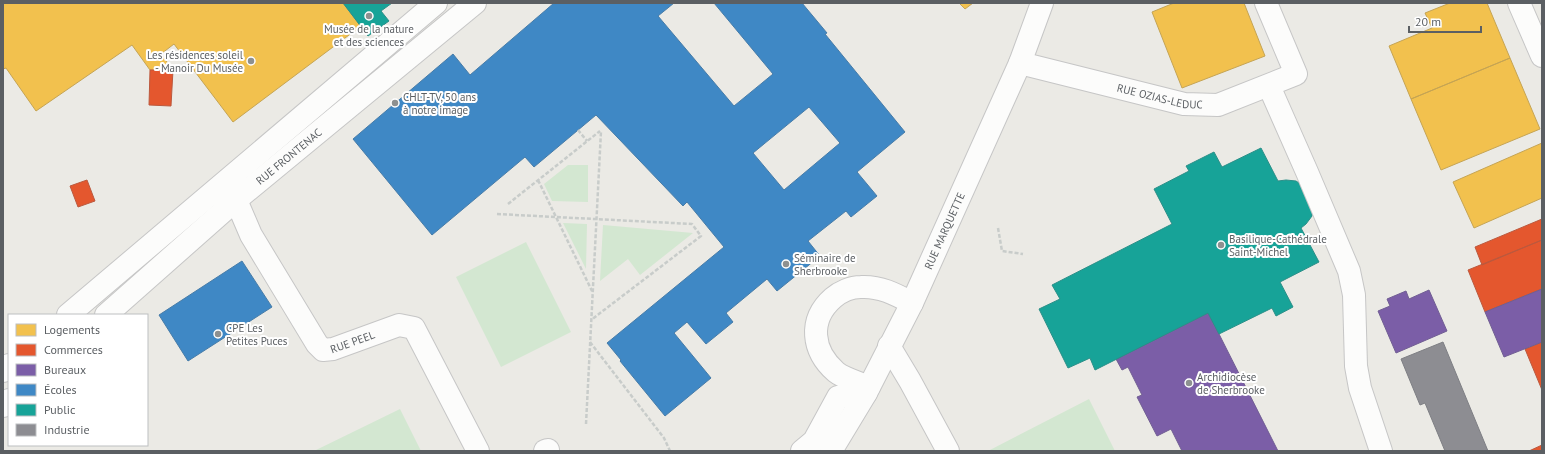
<svg xmlns="http://www.w3.org/2000/svg" width="1545" height="454" font-family="'PT Sans',sans-serif">
<rect width="100%" height="100%" fill="#ebeae5"/>
<path fill="#d3e7d1" d="M 568,165 L 588,165 L 588,202 L 552,201 L 544,184 Z
M 563,223 L 587,224 L 586,269 Z
M 603,225 L 693,233 L 640,275 L 628,259 L 600,281 Z
M 526,242 L 571,332 L 501,367 L 456,277 Z
M 1089,399 L 1115,451 L 988,451 Z
M 400,409 L 421,451 L 314,451 Z"/>
<path fill="#f2c14e" stroke="#c5a454" d="M 3,3 L 343,3 L 361,26 L 233,122 L 174,44 L 161,54 L 173,70 L 150,70 L 132,45 L 36,111 L 6,68 L 3,69 Z
M 959,3 L 973,3 L 965,9 Z
M 1174,3 L 1244,3 L 1265,56 L 1182,88 L 1152,12 Z
M 1450,3 L 1487,3 L 1510,58 L 1411,99 L 1389,46 L 1432,28 L 1425,13 Z
M 1510,58 L 1540,129 L 1441,170 L 1411,99 Z
M 1542,143 L 1542,198 L 1474,228 L 1453,182 Z"/>
<path fill="#e4572e" stroke="#bb593e" d="M 150,70 L 173,70 L 171,106 L 149,105 Z
M 87,180 L 95,201 L 78,207 L 70,186 Z
M 1542,219 L 1542,240 L 1482,265 L 1475,247 Z
M 1542,240 L 1542,289 L 1485,312 L 1468,270 Z
M 1542,342 L 1542,390 L 1525,349 Z
M 1542,445 L 1542,451 L 1529,451 Z"/>
<path fill="#7b5ea7" stroke="#715e93" d="M 1542,289 L 1542,342 L 1504,357 L 1485,312 Z
M 1429,290 L 1447,331 L 1396,353 L 1378,311 L 1390,306 L 1387,299 L 1406,291 L 1409,299 Z
M 1208,313 L 1219,334 L 1278,451 L 1182,451 L 1171,429 L 1157,436 L 1137,397 L 1142,395 L 1128,367 L 1122,370 L 1116,359 Z"/>
<path fill="#3f88c5" stroke="#477ca8" fill-rule="evenodd" d="M 554,3 L 674,3 L 658,16 L 734,106 L 773,74 L 714,3 L 802,3 L 827,33 L 825,34 L 905,132 L 857,172 L 877,196 L 851,217 L 846,211 L 808,241 L 820,256 L 777,291 L 767,279 L 726,313 L 733,322 L 706,344 L 687,322 L 674,333 L 711,378 L 665,416 L 620,361 L 621,360 L 607,343 L 724,247 L 687,202 L 683,206 L 596,115 L 534,167 L 525,157 L 432,235 L 353,139 L 453,54 L 470,75 ZM 809,107 L 840,143 L 784,190 L 753,153 Z
M 242,261 L 272,307 L 188,361 L 159,315 Z"/>
<path fill="#17a398" stroke="#2b8f88" d="M 343,3 L 392,3 L 381,11 L 389,21 L 368,36 Z
M 1261,148 L 1278,181 L 1286,180 L 1296,181 L 1305,187 L 1313,205 L 1312,216 L 1306,224 L 1301,228 L 1319,262 L 1280,282 L 1293,307 L 1276,316 L 1272,308 L 1219,334 L 1208,313 L 1095,370 L 1090,358 L 1068,368 L 1039,309 L 1060,299 L 1052,285 L 1172,224 L 1154,189 L 1189,171 L 1186,166 L 1214,152 L 1222,167 Z"/>
<path fill="#8d8d92" stroke="#7e7f84" d="M 1443,342 L 1488,451 L 1445,451 L 1425,403 L 1420,405 L 1401,359 Z"/>
<g fill="none" stroke-linecap="round" stroke-linejoin="round">
<defs>
<g id="minor">
<path d="M 1519,3 L 1542,56"/>
<path id="s1" d="M 1020,63 L 1184,104 L 1218,105 L 1296,74 L 1266,3"/>
<path d="M 1269,86 L 1307,172 L 1349,271 L 1354,295 L 1356,366 L 1360,388 L 1381,451"/>
<path id="s2" d="M 228,187 L 236,200 L 251,235 L 317,344 L 323,350 L 333,349 L 399,325 L 414,328 L 478,451"/>
<path d="M 68,315 L 436,3"/>
<path id="s3" d="M 106,315 L 236,200 L 475,3"/>
<path d="M 889,346 L 910,381 L 948,451"/>
<path d="M 3,371 L 9,365"/>
<path d="M 869,387 C 860,383 843,378 836,372 C 812,351 808,320 833,298 C 840,292 851,287 861,287 C 880,286 895,294 912,303"/>
<path d="M 3,406 L 9,400"/>
<path d="M 545,451 L 548,450"/>
<path d="M 802,451 L 814,441 L 838,397 L 866,393"/>
<path id="s4" d="M 831,451 L 866,393 L 912,303 L 1020,63 L 1042,3"/>
</g>
</defs>
<use href="#minor" stroke="#c6c6c6" stroke-width="24"/>
<path stroke="#c8ccca" stroke-width="2.5" stroke-dasharray="4 2" stroke-linecap="butt" d="M 578,130 L 587,141
M 538,180 L 592,291
M 508,204 L 600,131
M 497,214 L 692,224 L 701,236 L 591,320
M 998,228 L 1002,251 L 1023,254
M 590,342 L 664,438 L 670,451
M 586,424 L 601,131"/>
<use href="#minor" stroke="#fcfcfb" stroke-width="22"/>
</g>
<g fill="#8d9090" stroke="#fff" stroke-width="1.5">
<circle cx="369" cy="16" r="4"/>
<circle cx="251" cy="61" r="4"/>
<circle cx="395" cy="103" r="4"/>
<circle cx="1221" cy="245" r="4"/>
<circle cx="786" cy="264" r="4"/>
<circle cx="218" cy="334" r="4"/>
<circle cx="1189" cy="383" r="4"/>
</g>
<g text-anchor="middle" stroke-width="4" stroke-linejoin="round" paint-order="stroke">
<g font-size="11" fill="#5b5f63" stroke="#fff" text-anchor="start">
<text x="369" y="33" text-anchor="middle">Musée de la nature<tspan x="369" dy="13">et des sciences</tspan></text>
<text x="243" y="59" text-anchor="end">Les résidences soleil<tspan x="243" dy="13">- Manoir Du Musée</tspan></text>
<text x="403" y="101">CHLT-TV, 50 ans<tspan x="403" dy="13">à notre image</tspan></text>
<text x="1229" y="243">Basilique-Cathédrale<tspan x="1229" dy="13">Saint-Michel</tspan></text>
<text x="794" y="262">Séminaire de<tspan x="794" dy="13">Sherbrooke</tspan></text>
<text x="226" y="332">CPE Les<tspan x="226" dy="13">Petites Puces</tspan></text>
<text x="1197" y="381">Archidiocèse<tspan x="1197" dy="13">de Sherbrooke</tspan></text>
</g>
<g font-size="11" fill="#5b5f63" stroke="#fff">
<text dy="4" stroke="none"><textPath href="#s1" startOffset="144">RUE OZIAS-LEDUC</textPath></text>
<text dy="4" stroke="none"><textPath href="#s3" startOffset="242">RUE FRONTENAC</textPath></text>
<text dy="4" stroke="none"><textPath href="#s4" startOffset="248">RUE MARQUETTE</textPath></text>
<text dy="4" stroke="none"><textPath href="#s2" startOffset="220">RUE PEEL</textPath></text>
</g>
</g>
<rect width="1545" height="454" fill="none" stroke="#5b5f63" stroke-width="8"/>
<rect x="8" y="314" width="140" height="132" fill="#ffffff" stroke="#bdbfc1"/>
<rect x="16" y="324" width="20" height="12" fill="#f2c14e" stroke="#bdbfc1"/>
<text x="44" y="334" font-size="12" fill="#5b5f63">Logements</text>
<rect x="16" y="344" width="20" height="12" fill="#e4572e" stroke="#bdbfc1"/>
<text x="44" y="354" font-size="12" fill="#5b5f63">Commerces</text>
<rect x="16" y="364" width="20" height="12" fill="#7b5ea7" stroke="#bdbfc1"/>
<text x="44" y="374" font-size="12" fill="#5b5f63">Bureaux</text>
<rect x="16" y="384" width="20" height="12" fill="#3f88c5" stroke="#bdbfc1"/>
<text x="44" y="394" font-size="12" fill="#5b5f63">Écoles</text>
<rect x="16" y="404" width="20" height="12" fill="#17a398" stroke="#bdbfc1"/>
<text x="44" y="414" font-size="12" fill="#5b5f63">Public</text>
<rect x="16" y="424" width="20" height="12" fill="#8d8d92" stroke="#bdbfc1"/>
<text x="44" y="434" font-size="12" fill="#5b5f63">Industrie</text>
<path d="M1409 26v6h72v-6" fill="none" stroke="#5b5f63" stroke-width="2"/>
<text x="1415" y="26" font-size="12" fill="#5b5f63" stroke="#ffffff" stroke-width="3" paint-order="stroke">20 m</text>
</svg>
